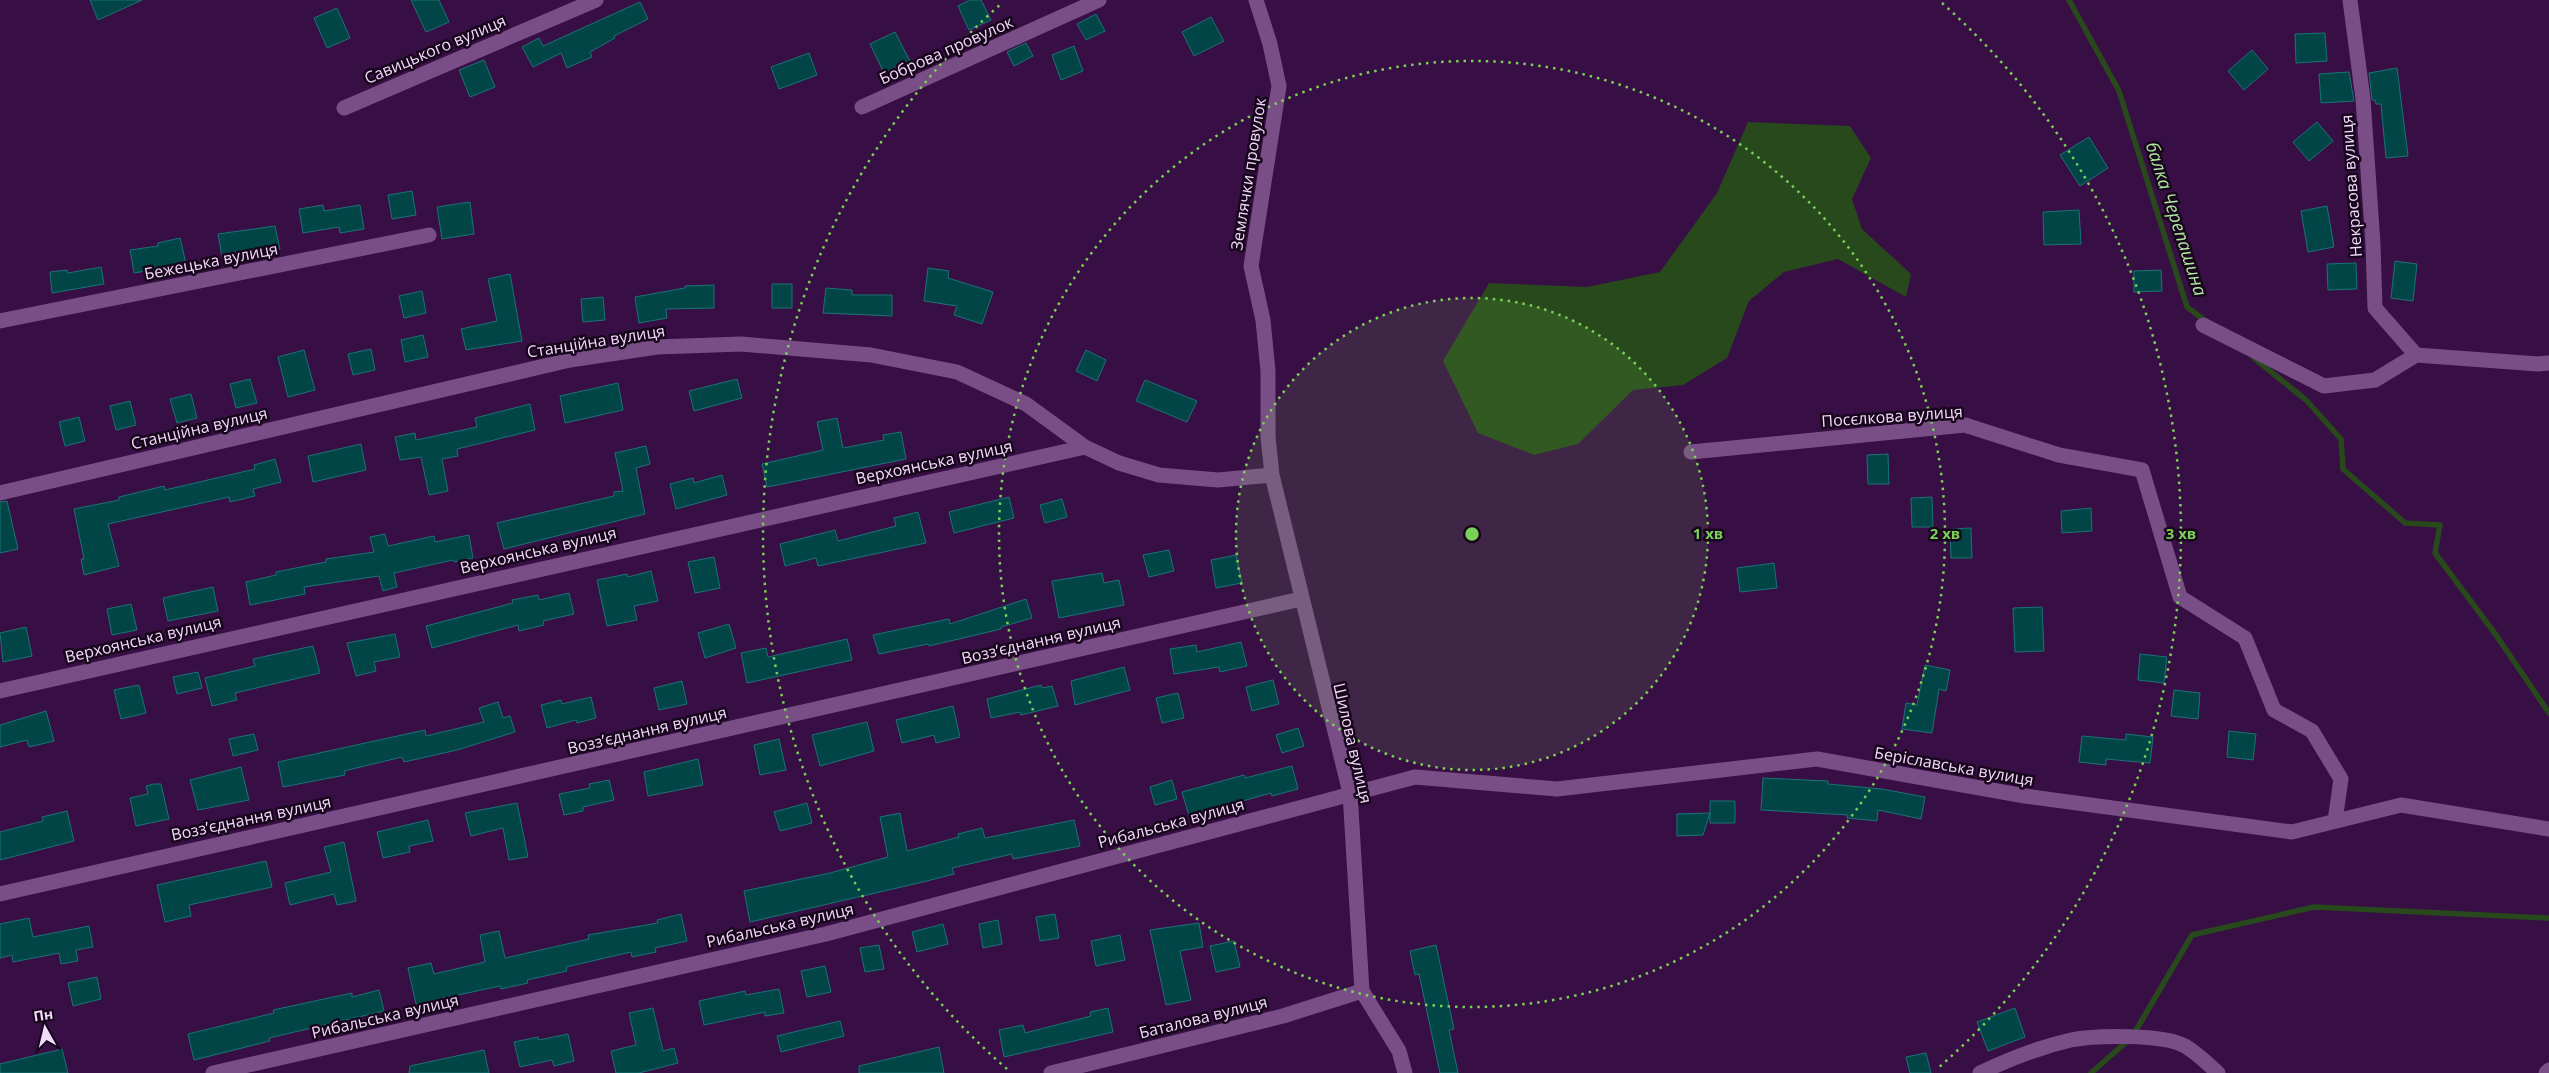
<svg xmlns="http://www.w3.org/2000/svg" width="2549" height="1073" font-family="'Open Sans',sans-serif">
<rect width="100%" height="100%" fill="#380f44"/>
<path fill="#28491b" d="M 1748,122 L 1850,126 L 1871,158 L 1852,199 L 1862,229 L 1911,274 L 1906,297 L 1838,259 L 1784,272 L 1749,301 L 1727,358 L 1683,385 L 1633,390 L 1578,444 L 1534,455 L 1478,433 L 1443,361 L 1489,283 L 1587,287 L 1660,272 L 1717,193 Z"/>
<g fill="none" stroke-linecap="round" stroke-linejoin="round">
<path stroke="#28491b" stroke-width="5.5" d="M 2069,0 L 2119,91 L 2187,307 L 2207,322
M 2254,358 L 2306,400 L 2341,439 L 2343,469 L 2405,523 L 2440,525 L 2435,553 L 2496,635 L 2549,713
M 2091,1073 L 2132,1037 L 2192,935 L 2314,907 L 2549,918"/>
</g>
<path fill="#014547" stroke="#197477" d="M 90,0 L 142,0 L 98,20 Z
M 411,0 L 439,0 L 449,22 L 426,32 Z
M 970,0 L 981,0 L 991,20 L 969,30 L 958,6 Z
M 640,2 L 648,19 L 614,36 L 615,38 L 590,52 L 592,57 L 567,68 L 561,53 L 533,67 L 522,47 L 539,38 L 543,46 Z
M 337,8 L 350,38 L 327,48 L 314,18 Z
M 1096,14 L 1105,31 L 1086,40 L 1077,24 Z
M 1211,17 L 1224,41 L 1194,56 L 1182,32 Z
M 895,32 L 910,61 L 884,73 L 870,44 Z
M 2325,33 L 2327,61 L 2296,63 L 2295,34 Z
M 1026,43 L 1033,56 L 1014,66 L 1007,52 Z
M 1074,46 L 1083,71 L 1061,80 L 1052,55 Z
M 2252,50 L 2268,69 L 2244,90 L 2228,71 Z
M 809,53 L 817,75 L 779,89 L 771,67 Z
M 484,60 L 495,87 L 470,97 L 459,70 Z
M 2397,68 L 2408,156 L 2386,158 L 2381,104 L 2376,104 L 2375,100 L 2372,100 L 2369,73 Z
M 2349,72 L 2354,101 L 2321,103 L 2319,74 Z
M 2317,122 L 2333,141 L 2309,161 L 2293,142 Z
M 2089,137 L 2108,168 L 2080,186 L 2060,155 Z
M 412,191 L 416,215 L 392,219 L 388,195 Z
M 470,202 L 474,234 L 442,239 L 437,207 Z
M 323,205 L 324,211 L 360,205 L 364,229 L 340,233 L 339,227 L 303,233 L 299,209 Z
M 2327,206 L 2334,247 L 2308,252 L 2301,211 Z
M 2079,210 L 2081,244 L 2044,245 L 2043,212 Z
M 275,226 L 280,249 L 222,257 L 218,234 Z
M 180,238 L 186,264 L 134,273 L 130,250 L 158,246 L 158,243 Z
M 2395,261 L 2417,264 L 2413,301 L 2391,298 Z
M 2356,263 L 2357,289 L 2328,290 L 2327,264 Z
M 101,267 L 104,284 L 52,293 L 50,272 L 67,270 L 68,273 Z
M 928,268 L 949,271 L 948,278 L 993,292 L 982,324 L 954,315 L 957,306 L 924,301 Z
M 2161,270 L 2162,291 L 2134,292 L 2134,271 Z
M 510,274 L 522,341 L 466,350 L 461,329 L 497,321 L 488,279 Z
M 772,284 L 792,284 L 792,308 L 772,308 Z
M 714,285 L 714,308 L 666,309 L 667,318 L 639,323 L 635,297 L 685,288 L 685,286 Z
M 826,288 L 852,290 L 852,295 L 892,295 L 892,316 L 823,313 Z
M 422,291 L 426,313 L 404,318 L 399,296 Z
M 603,297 L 605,320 L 583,322 L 581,299 Z
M 423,335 L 428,357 L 405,362 L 401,340 Z
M 371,349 L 375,370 L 353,375 L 348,354 Z
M 304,350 L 315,390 L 288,397 L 278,357 Z
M 1086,350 L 1106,360 L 1097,381 L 1076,371 Z
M 250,379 L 257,403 L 236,408 L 230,384 Z
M 737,379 L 742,398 L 694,411 L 689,391 Z
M 1145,380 L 1197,401 L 1187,422 L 1136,401 Z
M 618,383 L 623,410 L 565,423 L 560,396 Z
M 191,394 L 197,418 L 177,423 L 170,399 Z
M 130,401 L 136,425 L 116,430 L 110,406 Z
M 530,404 L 535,430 L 457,449 L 458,456 L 442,459 L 448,491 L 429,495 L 421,457 L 400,460 L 395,437 L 415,433 L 416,440 L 477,427 L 475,418 Z
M 79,417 L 85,441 L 65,446 L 59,422 Z
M 837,418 L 843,448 L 884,440 L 883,435 L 901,432 L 906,459 L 767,487 L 762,464 L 823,450 L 817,422 Z
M 361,444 L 366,470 L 313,482 L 308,456 Z
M 646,446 L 650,464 L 636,468 L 645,514 L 504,549 L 497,523 L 614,496 L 614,492 L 623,491 L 615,453 Z
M 1888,454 L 1889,484 L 1868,484 L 1867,455 Z
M 275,459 L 281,482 L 253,489 L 255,496 L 230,502 L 229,497 L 108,524 L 119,566 L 84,575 L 81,559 L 84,559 L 74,509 L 119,500 L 119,497 L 164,486 L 165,490 L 255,469 L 254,465 Z
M 722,475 L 727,495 L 676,509 L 670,484 L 693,478 L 694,483 Z
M 1009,497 L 1014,518 L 954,533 L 949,512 Z
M 1932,497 L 1933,527 L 1912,527 L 1911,498 Z
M 1062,499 L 1067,517 L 1045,523 L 1040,505 Z
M 7,501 L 18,549 L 0,553 L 0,502 Z
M 2091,508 L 2092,531 L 2062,533 L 2061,511 Z
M 918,512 L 926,543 L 818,566 L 816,558 L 785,566 L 780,544 L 835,530 L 838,541 L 896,526 L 894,518 Z
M 1971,528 L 1972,558 L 1951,558 L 1950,529 Z
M 385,534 L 388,546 L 434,536 L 435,542 L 469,535 L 473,558 L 454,562 L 453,560 L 394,573 L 397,587 L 383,591 L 379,576 L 304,587 L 305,594 L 250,605 L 246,582 L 276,575 L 276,572 L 326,562 L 326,559 L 374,552 L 370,537 Z
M 1169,550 L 1174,571 L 1149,577 L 1143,555 Z
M 1236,555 L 1242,583 L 1216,588 L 1211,560 Z
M 714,557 L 720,588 L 695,593 L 688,562 Z
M 1774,563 L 1777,588 L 1740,592 L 1737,568 Z
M 651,571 L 658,601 L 634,606 L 637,620 L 607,626 L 597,580 L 627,574 L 628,577 Z
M 1102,573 L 1104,583 L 1119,580 L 1124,605 L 1059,618 L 1052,581 Z
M 213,587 L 218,611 L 168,621 L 163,598 Z
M 569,593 L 574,614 L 543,621 L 544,625 L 519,631 L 518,625 L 432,648 L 426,626 L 513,603 L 512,600 L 538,595 L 539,600 Z
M 1026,599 L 1032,618 L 1001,627 L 1001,629 L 929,646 L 928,644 L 879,654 L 873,635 L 949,619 L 950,624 Z
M 131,604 L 137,630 L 112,635 L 107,609 Z
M 2042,607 L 2044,651 L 2015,652 L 2013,608 Z
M 729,624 L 736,648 L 705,658 L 698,633 Z
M 26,627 L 32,656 L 3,662 L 0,633 Z
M 395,634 L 400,657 L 374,662 L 376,671 L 356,676 L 347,643 Z
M 847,639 L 852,660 L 747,683 L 741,653 L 766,648 L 768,657 Z
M 1241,642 L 1247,666 L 1220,672 L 1219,667 L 1174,674 L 1170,649 L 1196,645 L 1197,652 Z
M 313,646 L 320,673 L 235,693 L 237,700 L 212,706 L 205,678 L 255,666 L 253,659 Z
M 2140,654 L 2167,657 L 2164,683 L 2138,680 Z
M 1925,665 L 1950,670 L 1946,691 L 1939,689 L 1932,733 L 1902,729 L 1906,703 L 1917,705 Z
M 1124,667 L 1130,690 L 1075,705 L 1071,681 Z
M 198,672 L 202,688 L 177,694 L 173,677 Z
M 1273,680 L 1279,704 L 1252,711 L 1246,687 Z
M 682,681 L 687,704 L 659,710 L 654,688 Z
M 139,685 L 146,713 L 121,719 L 114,690 Z
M 1041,685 L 1042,688 L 1052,686 L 1058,706 L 1021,715 L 1020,712 L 991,718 L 987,699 Z
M 2174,690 L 2200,693 L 2198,719 L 2171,716 Z
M 1178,693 L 1184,718 L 1162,723 L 1156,698 Z
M 591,697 L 596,718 L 577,723 L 576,720 L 547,728 L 541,705 L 561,700 L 562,704 Z
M 498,702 L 503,718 L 510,716 L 515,732 L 457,750 L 404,762 L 402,757 L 344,771 L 345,775 L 283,787 L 278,762 L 425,730 L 426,736 L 484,722 L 479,708 Z
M 953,706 L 960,737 L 936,743 L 934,735 L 902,743 L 896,720 Z
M 46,711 L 54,741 L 29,747 L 27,740 L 0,747 L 0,725 Z
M 867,722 L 874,751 L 820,766 L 812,735 Z
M 1298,728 L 1304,746 L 1282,753 L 1276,735 Z
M 2229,731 L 2256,734 L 2253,760 L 2227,757 Z
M 254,734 L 258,750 L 233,756 L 229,739 Z
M 2126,734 L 2153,737 L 2150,763 L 2106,759 L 2106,765 L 2079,762 L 2082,736 L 2126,740 Z
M 779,739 L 786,770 L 760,775 L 754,745 Z
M 698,759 L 703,785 L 648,796 L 644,772 Z
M 1292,766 L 1298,789 L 1272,796 L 1271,793 L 1189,816 L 1182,792 L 1244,775 L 1245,778 Z
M 241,767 L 249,800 L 198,810 L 190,780 Z
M 1763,778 L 1828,781 L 1828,784 L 1882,789 L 1925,797 L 1921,819 L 1878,810 L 1877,821 L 1847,818 L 1848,815 L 1761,810 Z
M 609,780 L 614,800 L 583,807 L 583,811 L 564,815 L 559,794 L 590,788 L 589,784 Z
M 1172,780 L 1177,799 L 1155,805 L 1150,787 Z
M 154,784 L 161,784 L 169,819 L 136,826 L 130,798 L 148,794 L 146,786 Z
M 1710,801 L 1735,801 L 1735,823 L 1710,823 Z
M 517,803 L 528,857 L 509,860 L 503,828 L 471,836 L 465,813 Z
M 807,803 L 812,823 L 780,831 L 774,812 Z
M 67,811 L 74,841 L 0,860 L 0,832 L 43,821 L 42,817 Z
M 900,813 L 907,851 L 959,837 L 958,834 L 982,828 L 985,838 L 1074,820 L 1080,846 L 1013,859 L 1012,854 L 952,868 L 954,874 L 923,882 L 750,922 L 744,891 L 830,873 L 888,857 L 880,817 Z
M 1710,813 L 1703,835 L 1677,836 L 1677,814 Z
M 428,820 L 433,841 L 409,846 L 410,852 L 383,858 L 377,832 Z
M 344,842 L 356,901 L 337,905 L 334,894 L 290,905 L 285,883 L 331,872 L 324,847 Z
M 266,861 L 272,887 L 189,905 L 191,916 L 165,922 L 157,885 Z
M 681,914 L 687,941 L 655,948 L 656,952 L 632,957 L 631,952 L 566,967 L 567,971 L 527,980 L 528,983 L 501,989 L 500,986 L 416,1004 L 408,968 L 431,963 L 434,974 L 485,962 L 480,935 L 499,931 L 505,958 L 589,939 L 588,935 L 658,923 L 657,920 Z
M 1055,914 L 1059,938 L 1040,941 L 1036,917 Z
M 29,918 L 33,937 L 89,926 L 93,947 L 76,950 L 78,961 L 61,964 L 59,953 L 13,962 L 12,955 L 0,958 L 0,924 Z
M 998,920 L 1002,944 L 983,948 L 979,924 Z
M 1199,923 L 1203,947 L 1180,951 L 1191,1000 L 1166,1005 L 1150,930 Z
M 943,924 L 948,944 L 917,952 L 912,932 Z
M 1120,935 L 1125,960 L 1096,966 L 1091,941 Z
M 1234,941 L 1240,967 L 1216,972 L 1210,946 Z
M 879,945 L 884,969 L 865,972 L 860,948 Z
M 1436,945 L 1454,1029 L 1449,1030 L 1458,1073 L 1440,1073 L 1419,974 L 1415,975 L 1410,951 Z
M 825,966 L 831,992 L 807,997 L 801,971 Z
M 97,977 L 101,999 L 73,1006 L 68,983 Z
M 779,989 L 784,1013 L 765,1016 L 765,1012 L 704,1025 L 699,1001 L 745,991 L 746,995 Z
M 379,990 L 384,1011 L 269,1038 L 270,1041 L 194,1060 L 188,1034 L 274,1013 L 273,1010 L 352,993 L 352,997 Z
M 653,1008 L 663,1051 L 674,1048 L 678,1063 L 639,1073 L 616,1073 L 611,1051 L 636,1045 L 629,1013 Z
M 1108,1008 L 1113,1032 L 1004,1057 L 999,1030 L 1023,1025 L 1025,1033 L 1091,1016 L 1090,1012 Z
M 2015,1008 L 2025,1037 L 1988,1051 L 1977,1022 Z
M 840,1021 L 844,1036 L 781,1052 L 777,1036 Z
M 568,1034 L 574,1061 L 554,1066 L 552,1060 L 520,1067 L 514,1042 L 538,1037 L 539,1040 Z
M 939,1047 L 944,1073 L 859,1073 L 859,1066 Z
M 62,1049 L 68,1073 L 0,1073 L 0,1064 Z
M 484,1050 L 489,1073 L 409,1073 L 410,1066 Z
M 1926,1053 L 1931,1073 L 1910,1073 L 1906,1057 Z"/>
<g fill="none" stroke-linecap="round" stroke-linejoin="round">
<path stroke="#794e86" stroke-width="15" d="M 1256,0 L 1270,44 L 1279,86 L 1251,266 L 1263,320 L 1268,371 L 1268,437 L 1272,475 L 1350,793 L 1362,991 L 1399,1051 L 1405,1073
M 2350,0 L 2363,99 L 2373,244 L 2375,308 L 2416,355
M 862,107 L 1099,0
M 344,108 L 596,0
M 0,321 L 429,235
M 2203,325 L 2324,386 L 2375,380 L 2416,355 L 2538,364 L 2549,363
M 1691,452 L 1965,425 L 2059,455 L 2142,470 L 2180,597 L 2245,638 L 2274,710 L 2312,731 L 2341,779 L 2335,821
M 0,493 L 570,360 L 657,347 L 741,344 L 871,355 L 957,372 L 1026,404 L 1085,447 L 1119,463 L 1159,475 L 1218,480 L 1272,475
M 0,691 L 1085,447
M 0,894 L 1301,599
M 213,1073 L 826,934 L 1415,777 L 1557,789 L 1817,759 L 2025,796 L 2292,832 L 2401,805 L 2549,829
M 1051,1073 L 1283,1016 L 1362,991
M 1980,1073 C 2009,1059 2040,1047 2071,1040 C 2095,1035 2164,1034 2185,1046 C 2197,1053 2208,1064 2218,1073"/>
<path stroke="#794e86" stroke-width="15" d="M 2546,1073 L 2549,1070"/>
</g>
<circle cx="1472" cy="534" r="236" fill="#79d157" fill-opacity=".12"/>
<g fill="none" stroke="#79d157" stroke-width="2.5" stroke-dasharray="2.5 5">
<circle cx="1472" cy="534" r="236"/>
<circle cx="1472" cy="534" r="473"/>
<path d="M1007 1069A709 709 0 0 1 1002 3M1942 3A709 709 0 0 1 1937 1069"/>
</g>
<g text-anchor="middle" stroke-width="5" stroke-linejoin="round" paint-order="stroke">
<g font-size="16" fill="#f2dafa" stroke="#17061c">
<text transform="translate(435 49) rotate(-23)" y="6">Савицького вулиця</text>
<text transform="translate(946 50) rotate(-24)" y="6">Боброва провулок</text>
<text transform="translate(1248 174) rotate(-81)" y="6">Землячки провулок</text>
<text transform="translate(2351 186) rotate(-94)" y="6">Некрасова вулиця</text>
<text transform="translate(211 261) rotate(-11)" y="6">Бежецька вулиця</text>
<text transform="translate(596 341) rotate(-9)" y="6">Станційна вулиця</text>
<text transform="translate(1892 416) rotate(-4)" y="6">Посєлкова вулиця</text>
<text transform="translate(199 428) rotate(-13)" y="6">Станційна вулиця</text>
<text transform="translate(934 462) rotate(-12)" y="6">Верхоянська вулиця</text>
<text transform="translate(538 550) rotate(-13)" y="6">Верхоянська вулиця</text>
<text transform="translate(143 639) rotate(-13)" y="6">Верхоянська вулиця</text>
<text transform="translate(1041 640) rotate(-13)" y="6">Возз’єднання вулиця</text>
<text transform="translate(647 730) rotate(-13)" y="6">Возз’єднання вулиця</text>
<text transform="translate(1353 743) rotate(77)" y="6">Шилова вулиця</text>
<text transform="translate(1954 766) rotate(10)" y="6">Беріславська вулиця</text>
<text transform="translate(251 818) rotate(-12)" y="6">Возз’єднання вулиця</text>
<text transform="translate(1171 823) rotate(-15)" y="6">Рибальська вулиця</text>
<text transform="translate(780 925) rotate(-13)" y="6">Рибальська вулиця</text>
<text transform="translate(385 1016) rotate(-13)" y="6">Рибальська вулиця</text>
<text transform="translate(1203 1017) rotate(-14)" y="6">Баталова вулиця</text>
</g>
<g font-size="18" font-style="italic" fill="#b1e79f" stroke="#17061c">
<text transform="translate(2176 219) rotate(72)" y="6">балка Черепашина</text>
</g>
</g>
<circle cx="1472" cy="534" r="8" fill="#79d157" stroke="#17061c" stroke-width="2.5"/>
<g font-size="15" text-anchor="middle" font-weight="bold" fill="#79d157" stroke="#17061c" stroke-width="5" stroke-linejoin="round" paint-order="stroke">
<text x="1708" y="539">1 хв</text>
<text x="1945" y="539">2 хв</text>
<text x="2181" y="539">3 хв</text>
</g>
<g transform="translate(45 1028) rotate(352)" stroke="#17061c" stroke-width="4" paint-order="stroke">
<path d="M0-4L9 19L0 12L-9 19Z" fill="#f2dafa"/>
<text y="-8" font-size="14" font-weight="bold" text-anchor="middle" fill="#f2dafa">Пн</text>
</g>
</svg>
